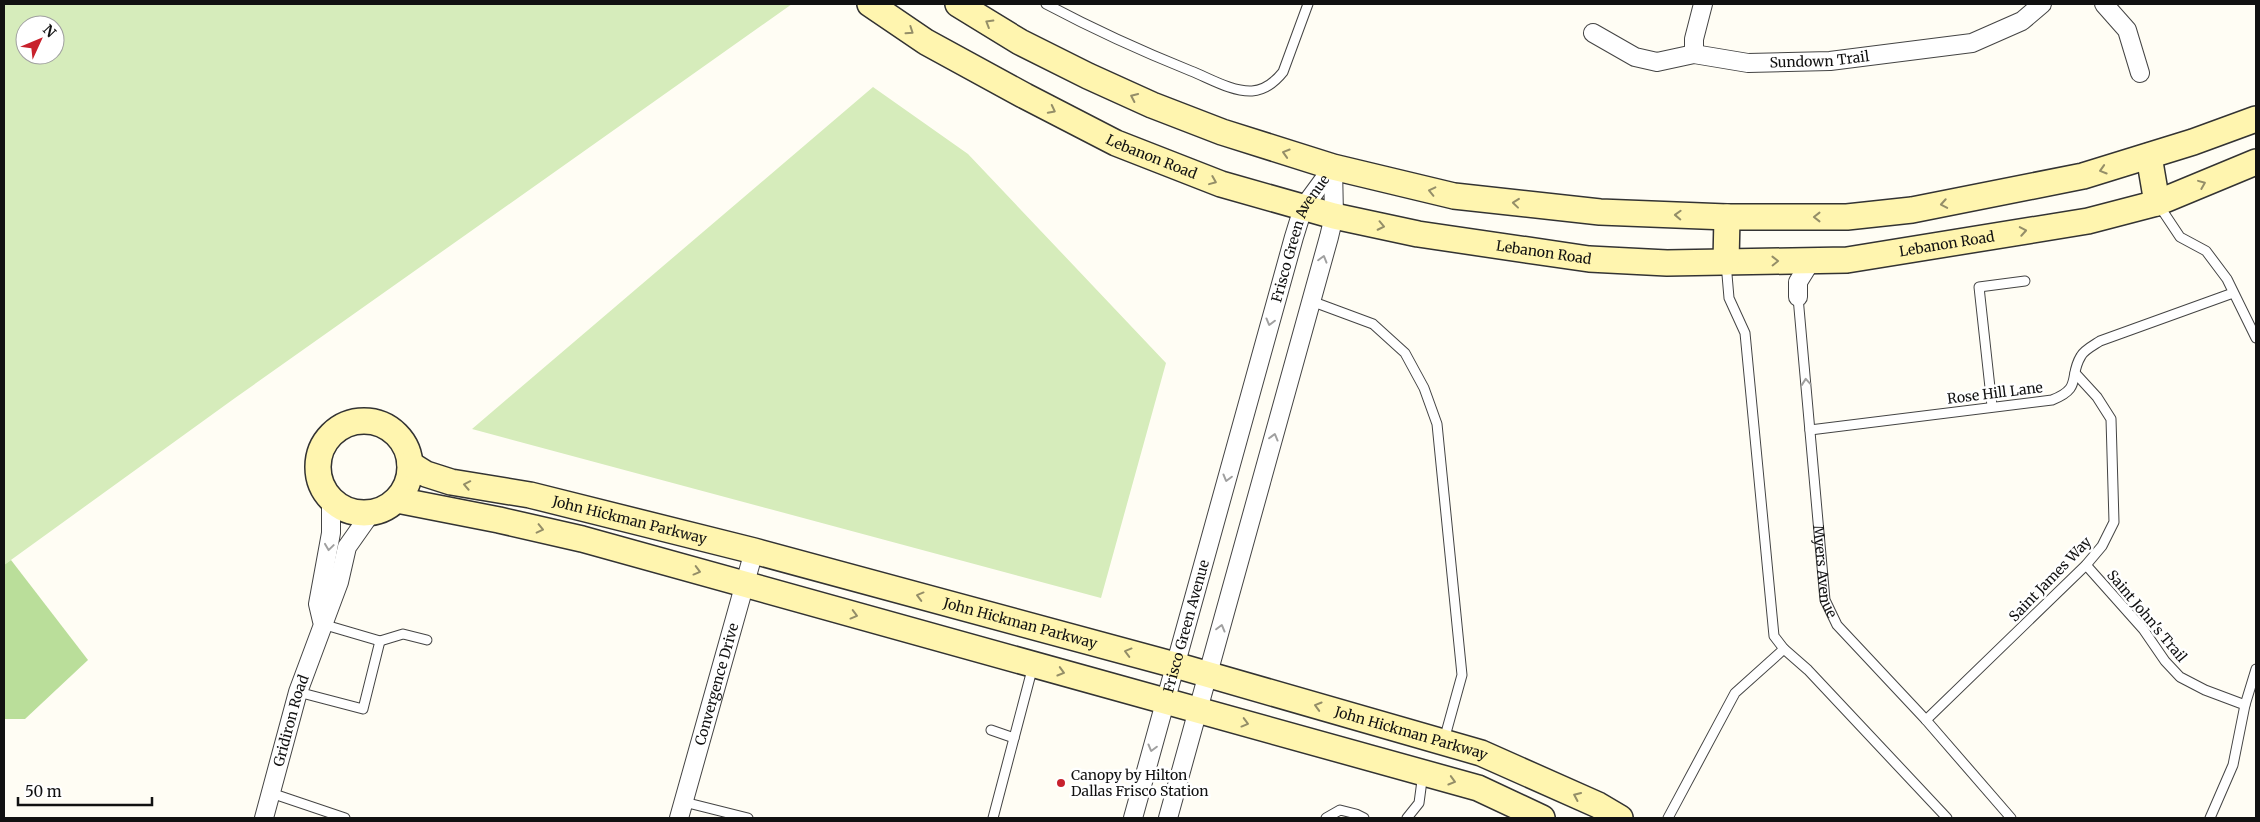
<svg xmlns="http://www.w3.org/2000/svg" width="2260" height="822" font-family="Merriweather,serif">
<rect width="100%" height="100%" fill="#fffdf4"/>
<path fill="#d6ecbb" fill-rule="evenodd" d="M 4,4 L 792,4 L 235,398 L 4,565 ZM 25,25 L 55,25 L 55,55 L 25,55 Z
M 873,87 L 968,154 L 1166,363 L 1101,598 L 472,429 Z"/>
<path fill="#bade9a" d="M 11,560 L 88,660 L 25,719 L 4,719 L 4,565 Z"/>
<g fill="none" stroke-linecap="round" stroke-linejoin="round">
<defs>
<g id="lane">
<path d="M 1046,4 C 1093,29 1141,51 1191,71 C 1209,78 1232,92 1252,91 C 1265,90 1275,82 1283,72 L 1308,4"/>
<path d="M 2158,204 L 2180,237 L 2206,251 L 2227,279 L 2256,338"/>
<path id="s1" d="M 1798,297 L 1825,600 L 1837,625 L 1926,720 L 2011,818"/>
<path d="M 1311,301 L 1373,324 L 1405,353 L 1424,388 L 1437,424 L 1462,675 L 1444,740"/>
<path d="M 1992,406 L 1979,287 L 2025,281"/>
<path d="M 1810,430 L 2052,400 C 2083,388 2068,377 2081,356 C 2084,350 2094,345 2100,341 L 2233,293"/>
<path d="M 2086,565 L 2143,629 L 2165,661 L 2180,677 L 2205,690 L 2245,705"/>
<path d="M 322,624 L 380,641 L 403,634 L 427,640"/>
<path d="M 1784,649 L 1808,670 L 1947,818"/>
<path d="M 298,692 L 363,709 L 380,641"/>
<path d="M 1926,720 L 2086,565 L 2102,546 L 2114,522 L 2111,419 L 2097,397 L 2075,373"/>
<path d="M 991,730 L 1014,738"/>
<path d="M 271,793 L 345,818"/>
<path d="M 684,802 L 748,818"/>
<path d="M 993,818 L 1033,666"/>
<path d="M 1326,818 L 1340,810 L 1356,814 L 1364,818"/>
<path d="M 1407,818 L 1419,803 L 1423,773"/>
<path d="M 1668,818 L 1735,693 L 1784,649 L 1774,636 L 1745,333 L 1729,298 L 1726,263"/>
<path d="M 2210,818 L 2233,765 L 2245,705 L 2256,669"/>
</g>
<g id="street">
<path d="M 2104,4 L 2127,30 L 2140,73"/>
<path id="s2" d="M 1593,33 L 1635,57 L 1657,62 L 1694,54 L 1748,63 L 1830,61 L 1972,43 L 2022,21 L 2042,4"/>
<path d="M 1694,54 L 1694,39 L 1703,4"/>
<path d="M 1798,297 L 1798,282 L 1811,261"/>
<path d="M 322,621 L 318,604 L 331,533 L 331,499"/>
<path id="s3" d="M 264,818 L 298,692 L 339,582 L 347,547 L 371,513"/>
<path id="s4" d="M 679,818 L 754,551"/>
<path id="s5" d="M 1133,818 L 1294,237 L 1303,208 L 1333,167"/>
<path d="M 1168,818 L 1329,237 L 1334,216 L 1333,167"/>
</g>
<g id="secondary">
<path id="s6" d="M 870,4 L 926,42 L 1025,96 L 1116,143 L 1221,184 L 1334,216 L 1418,234 L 1589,259 L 1667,263 L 1847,260 L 2088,221 L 2157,203 L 2256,162"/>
<path d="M 958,4 L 1020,42 L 1088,76 L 1152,105 L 1222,132 L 1333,167 L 1454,196 L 1600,212 L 1727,217 L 1847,217 L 1912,210 L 2083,176 L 2193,142 L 2256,119"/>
<path d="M 2149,156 L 2157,203"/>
<path d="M 1726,262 L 1727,217"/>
<circle cx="364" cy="467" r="46"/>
<path id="s7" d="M 410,464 L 426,474 L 451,482 L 530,495 L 754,551 L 1175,665 L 1481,753 L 1598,805 L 1620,818"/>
<path d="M 397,500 L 499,520 L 582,539 L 1478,788 L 1542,818"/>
</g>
</defs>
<use href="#lane" stroke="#444" stroke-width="11"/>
<use href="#street" stroke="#444" stroke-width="20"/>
<use href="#secondary" stroke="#333" stroke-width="28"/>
<use href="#lane" stroke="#fff" stroke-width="9"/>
<use href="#street" stroke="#fff" stroke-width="18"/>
<use href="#secondary" stroke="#fff5af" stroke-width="25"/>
</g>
<defs><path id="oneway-chevron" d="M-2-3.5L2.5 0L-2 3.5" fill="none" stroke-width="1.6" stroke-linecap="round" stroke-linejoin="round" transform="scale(1.25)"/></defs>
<g stroke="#948e68">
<use href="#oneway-chevron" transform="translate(989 23) rotate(-149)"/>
<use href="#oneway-chevron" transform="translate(910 31) rotate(34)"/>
<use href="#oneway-chevron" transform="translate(1134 97) rotate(-155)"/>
<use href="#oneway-chevron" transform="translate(1052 110) rotate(27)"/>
<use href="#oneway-chevron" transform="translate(1286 153) rotate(-163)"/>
<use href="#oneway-chevron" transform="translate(2103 170) rotate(163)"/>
<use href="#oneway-chevron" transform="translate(1213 181) rotate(22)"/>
<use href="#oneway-chevron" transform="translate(2202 184) rotate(-22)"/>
<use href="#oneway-chevron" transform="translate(1432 191) rotate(-167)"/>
<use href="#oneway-chevron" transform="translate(1516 203) rotate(-174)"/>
<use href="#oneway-chevron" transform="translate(1944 204) rotate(170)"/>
<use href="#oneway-chevron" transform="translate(1678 215) rotate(-178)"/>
<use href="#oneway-chevron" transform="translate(1817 217) rotate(-180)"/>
<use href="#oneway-chevron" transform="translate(1381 226) rotate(12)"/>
<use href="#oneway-chevron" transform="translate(2023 231) rotate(-10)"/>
<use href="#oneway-chevron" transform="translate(1775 261) rotate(-1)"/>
<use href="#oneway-chevron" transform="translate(467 485) rotate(-169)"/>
<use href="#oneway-chevron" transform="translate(540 529) rotate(13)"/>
<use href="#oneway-chevron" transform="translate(697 571) rotate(15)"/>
<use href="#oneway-chevron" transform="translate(920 596) rotate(-165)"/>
<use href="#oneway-chevron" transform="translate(854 615) rotate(15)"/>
<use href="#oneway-chevron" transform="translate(1128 652) rotate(-165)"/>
<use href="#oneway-chevron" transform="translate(1061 672) rotate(16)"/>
<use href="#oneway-chevron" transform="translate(1318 706) rotate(-164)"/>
<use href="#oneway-chevron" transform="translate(1245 723) rotate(15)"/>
<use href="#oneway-chevron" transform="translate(1452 781) rotate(16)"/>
<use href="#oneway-chevron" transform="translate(1577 796) rotate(-156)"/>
</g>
<g stroke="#a0a0a0">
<use href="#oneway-chevron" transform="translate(1323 259) rotate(-74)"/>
<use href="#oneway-chevron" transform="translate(1270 322) rotate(105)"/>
<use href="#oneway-chevron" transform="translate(1806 382) rotate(-95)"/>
<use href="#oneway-chevron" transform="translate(1274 437) rotate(-75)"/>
<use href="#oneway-chevron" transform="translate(1227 478) rotate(105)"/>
<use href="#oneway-chevron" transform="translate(329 547) rotate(98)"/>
<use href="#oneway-chevron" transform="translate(1221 628) rotate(-75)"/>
<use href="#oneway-chevron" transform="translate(1152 748) rotate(105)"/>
</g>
<circle fill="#c8212c" stroke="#fff" stroke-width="2" cx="1061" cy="783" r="5"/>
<g text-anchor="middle" stroke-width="5" stroke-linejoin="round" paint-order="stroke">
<g font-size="14" fill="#111" stroke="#fff">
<text dy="5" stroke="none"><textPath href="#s2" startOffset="235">Sundown Trail</textPath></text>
<text dy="5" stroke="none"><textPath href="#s6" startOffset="321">Lebanon Road</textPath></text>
<text dy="5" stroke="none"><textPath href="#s5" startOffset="604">Frisco Green Avenue</textPath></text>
<text dy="5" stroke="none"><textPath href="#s6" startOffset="1131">Lebanon Road</textPath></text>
<text dy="5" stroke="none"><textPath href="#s6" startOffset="726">Lebanon Road</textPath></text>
<text transform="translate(1995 393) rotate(-7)" y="5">Rose Hill Lane</text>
<text dy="5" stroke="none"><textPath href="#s7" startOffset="228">John Hickman Parkway</textPath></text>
<text dy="5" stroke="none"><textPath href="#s1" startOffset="276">Myers Avenue</textPath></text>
<text transform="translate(2050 579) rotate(-46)" y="5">Saint James Way</text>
<text transform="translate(2147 616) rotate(50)" y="5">Saint John's Trail</text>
<text dy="5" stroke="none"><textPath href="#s7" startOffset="632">John Hickman Parkway</textPath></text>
<text dy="5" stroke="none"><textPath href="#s5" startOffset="199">Frisco Green Avenue</textPath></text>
<text dy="5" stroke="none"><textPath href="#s4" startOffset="139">Convergence Drive</textPath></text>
<text dy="5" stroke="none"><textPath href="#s3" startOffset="101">Gridiron Road</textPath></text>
<text dy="5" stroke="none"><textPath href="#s7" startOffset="1038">John Hickman Parkway</textPath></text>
</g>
<g font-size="14" fill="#111" stroke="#fff" text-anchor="start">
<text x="1071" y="780">Canopy by Hilton<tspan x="1071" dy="16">Dallas Frisco Station</tspan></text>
</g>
</g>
<rect width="2260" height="822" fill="none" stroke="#111111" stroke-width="10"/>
<g transform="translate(40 40) rotate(46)"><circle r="24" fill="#ffffff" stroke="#a0a0a0"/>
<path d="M0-4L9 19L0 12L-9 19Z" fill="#c8212c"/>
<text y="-8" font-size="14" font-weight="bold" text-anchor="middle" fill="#111111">N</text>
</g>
<path d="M18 797v8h134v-8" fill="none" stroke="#111111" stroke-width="2.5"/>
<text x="25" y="797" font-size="15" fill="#111111" stroke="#ffffff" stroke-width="4" paint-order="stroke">50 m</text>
</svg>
